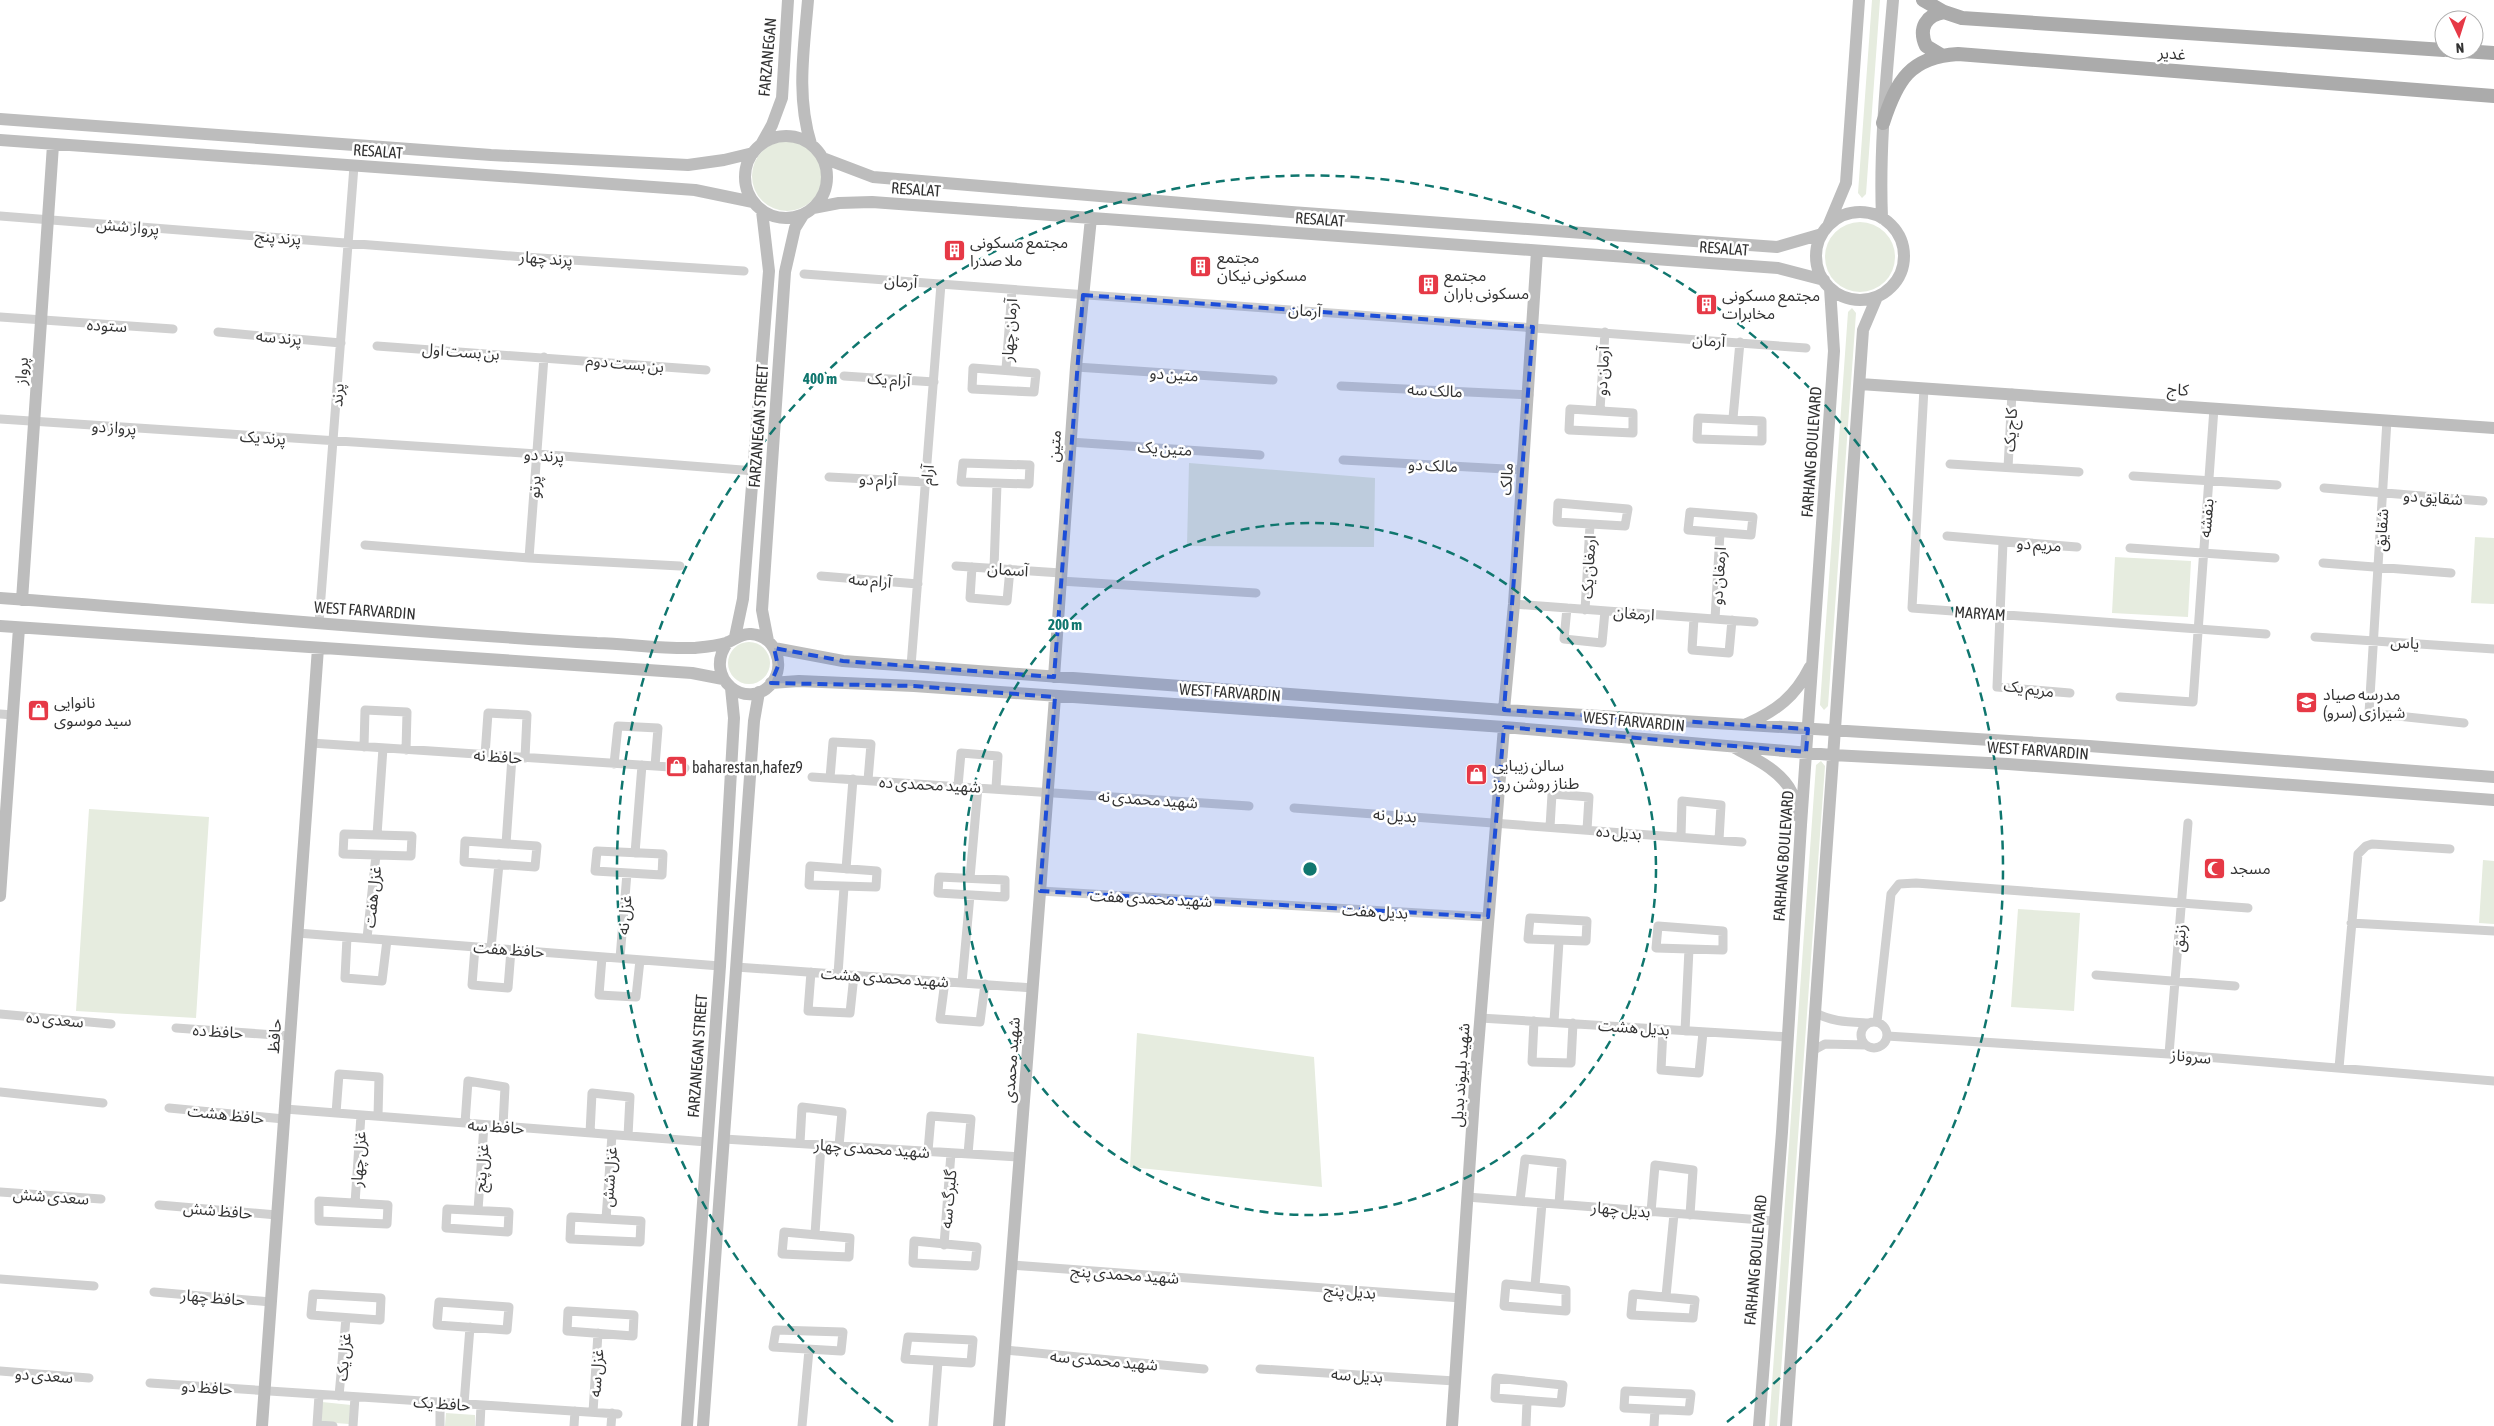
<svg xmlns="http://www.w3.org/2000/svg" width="2494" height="1426" font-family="'Asap Condensed','Noto Sans Arabic',sans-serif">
<rect width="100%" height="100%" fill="#fff"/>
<path fill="#e6ecdf" d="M 1872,0 L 1880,0 L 1866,194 L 1862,198 L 1858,193 Z
M752 176a35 35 0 1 1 70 0a35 35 0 1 1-70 0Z
M1825 257a35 35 0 1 1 70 0a35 35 0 1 1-70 0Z
M 1852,308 L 1856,313 L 1828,706 L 1824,710 L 1820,705 L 1848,312 Z
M 1189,463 L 1375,478 L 1374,547 L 1187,546 Z
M 2475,537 L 2494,538 L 2494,604 L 2471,603 Z
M 2115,557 L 2191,561 L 2188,617 L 2112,613 Z
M728 663a21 21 0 1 1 42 0a21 21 0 1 1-42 0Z
M 1821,761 L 1825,766 L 1777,1426 L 1769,1426 L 1816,765 Z
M 89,809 L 209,817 L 196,1018 L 76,1011 Z
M 2483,860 L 2494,861 L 2494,924 L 2479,923 Z
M 2018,909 L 2080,913 L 2074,1011 L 2011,1007 Z
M 1137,1033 L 1314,1057 L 1322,1187 L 1130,1167 Z
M 322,1402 L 351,1405 L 349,1424 L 321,1422 Z
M 446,1413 L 475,1415 L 475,1426 L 445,1426 Z"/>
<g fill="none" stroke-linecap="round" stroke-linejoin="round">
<path stroke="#d0d0d0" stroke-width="9" d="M 0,216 L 524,257 L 744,271
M 804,274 L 1806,348
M 0,317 L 173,329
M 218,332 L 341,343
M 377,346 L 706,370
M 1076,367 L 1273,380
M 973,368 L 1036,373 L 1034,392 L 972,389 Z
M 1006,369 L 1012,290
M 844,376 L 934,382
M 1341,386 L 1529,395
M 1924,388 L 1912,608 L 2266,634
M 1570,409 L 1633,413 L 1633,433 L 1569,430 Z
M 1600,410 L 1605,332
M 1698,418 L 1762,421 L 1762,441 L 1697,439 Z
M 1733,418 L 1740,342
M 0,419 L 537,454 L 755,471
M 2387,420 L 2369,713 L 2464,723
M 1070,442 L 1260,455
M 1343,460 L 1523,470
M 963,463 L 1030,465 L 1029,484 L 961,482 Z
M 1950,464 L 2079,472
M 2008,468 L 2012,393
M 2133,476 L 2277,485
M 829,477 L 926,482
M 2324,488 L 2483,501
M 1558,503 L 1628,509 L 1625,526 L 1557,522 Z
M 1690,512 L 1753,517 L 1751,535 L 1688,530 Z
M 1947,536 L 2077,547 L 2003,542 L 1997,687 L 2070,693
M 365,545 L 529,558 L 680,566
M 2130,548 L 2275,558
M 529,558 L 544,357
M 2323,563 L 2451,573
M 956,566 L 1061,573
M 972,567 L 970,598 L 1007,601 L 1010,569
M 994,568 L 997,484
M 821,576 L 918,584
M 1060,581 L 1256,593
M 1514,604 L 1754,622
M 1567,608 L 1564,639 L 1602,643 L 1605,611
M 1585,610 L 1590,525
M 1694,618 L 1692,650 L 1729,653 L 1732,620
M 1715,619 L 1720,533
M 319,623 L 354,166
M 2315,637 L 2494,649
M 911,666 L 941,284
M 2120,697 L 2193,702 L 2214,408
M 0,714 L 13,715
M 311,743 L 685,768
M 364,747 L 365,710 L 407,712 L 406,750
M 485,755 L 488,713 L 527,715 L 525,758
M 614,764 L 618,726 L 658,728 L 655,766
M 812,777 L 1249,806
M 830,778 L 833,742 L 871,744 L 868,780
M 958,786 L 961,753 L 998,756 L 996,788
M 1294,808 L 1742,842
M 1550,827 L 1552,794 L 1589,797 L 1587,830
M 344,834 L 412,836 L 411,856 L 343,854 Z
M 377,835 L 383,748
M 1681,837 L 1682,801 L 1721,805 L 1719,840
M 465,841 L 537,846 L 535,867 L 464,862 Z
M 506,844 L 512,757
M 597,851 L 663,854 L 662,875 L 595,871 Z
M 635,853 L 642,765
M 810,866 L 877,871 L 876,887 L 809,885 Z
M 846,869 L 853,779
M 939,877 L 1005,880 L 1005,897 L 938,893 Z
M 970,878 L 978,787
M 1040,891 L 1488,917
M 1530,918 L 1587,921 L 1586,941 L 1528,939 Z
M 2351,923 L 2494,931
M 1658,926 L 1723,931 L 1723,950 L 1656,948 Z
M 297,933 L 720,966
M 347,937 L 345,978 L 382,981 L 387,940
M 367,938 L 376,855
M 475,947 L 472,985 L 508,988 L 511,950
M 491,948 L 499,864
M 602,957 L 599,995 L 636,997 L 640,960
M 620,958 L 627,873
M 736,967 L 1033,988
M 811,972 L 808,1011 L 850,1013 L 854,975
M 838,974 L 844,887
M 2096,975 L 2235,986
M 945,981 L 940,1019 L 980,1022 L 985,984
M 962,983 L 970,895
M 1814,1012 C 1831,1022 1849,1022 1868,1023
M 0,1014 L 111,1024
M 1480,1018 L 1788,1037
M 1534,1021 L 1532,1062 L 1571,1063 L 1573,1023
M 1554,1022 L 1559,941
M 1877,1022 L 1891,894 L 1899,884 L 1916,883 L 2248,908
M1861 1035a13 13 0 1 1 26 0a13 13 0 1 1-26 0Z
M 176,1028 L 290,1036
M 1663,1029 L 1661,1070 L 1699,1073 L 1703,1032
M 1685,1031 L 1689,949
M 1887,1036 L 2169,1054 L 2494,1081
M 1812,1051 L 1825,1044 L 1866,1045
M 2169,1054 L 2188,823
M 2339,1068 L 2358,854 L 2366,846 L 2372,844 L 2450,849
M 0,1092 L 103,1103
M 169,1108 L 284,1119
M 285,1109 L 707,1142
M 336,1113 L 339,1074 L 379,1077 L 378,1116
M 465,1123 L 468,1081 L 505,1087 L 503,1126
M 590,1133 L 592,1093 L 630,1097 L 628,1136
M 724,1139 L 1020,1157
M 800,1143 L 802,1107 L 842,1112 L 839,1146
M 928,1151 L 931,1116 L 971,1119 L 968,1154
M 0,1192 L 101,1199
M 1467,1197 L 1774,1221
M 319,1201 L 388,1205 L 387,1224 L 319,1221 Z
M 1520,1201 L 1525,1159 L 1562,1163 L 1559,1204
M 355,1203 L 361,1115
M 159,1205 L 277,1215
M 447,1209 L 509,1212 L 508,1232 L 446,1228 Z
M 478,1210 L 484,1125
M 1651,1212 L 1655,1165 L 1693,1170 L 1690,1215
M 571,1217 L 641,1221 L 640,1242 L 570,1239 Z
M 606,1219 L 612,1135
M 784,1232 L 850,1238 L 849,1257 L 782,1254 Z
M 815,1234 L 821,1145
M 914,1241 L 977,1247 L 975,1266 L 913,1263 Z
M 944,1245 L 951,1153
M 1011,1265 L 1461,1298
M 0,1279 L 94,1286
M 1506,1284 L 1566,1290 L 1566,1311 L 1504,1306 Z
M 1535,1286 L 1542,1203
M 154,1292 L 271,1302
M 313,1294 L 381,1298 L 380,1320 L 311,1315 Z
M 1633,1294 L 1695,1300 L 1693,1318 L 1631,1315 Z
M 1666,1296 L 1674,1214
M 439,1302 L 509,1307 L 507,1330 L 437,1325 Z
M 568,1311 L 634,1315 L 633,1336 L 567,1331 Z
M 776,1330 L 843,1332 L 841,1351 L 773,1347 Z
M 908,1337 L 973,1340 L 971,1363 L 905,1359 Z
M 1005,1350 L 1204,1369
M 1260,1369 L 1455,1381
M 0,1371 L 89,1378
M 1496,1378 L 1563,1385 L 1561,1403 L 1495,1398 Z
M 150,1383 L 618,1414
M 1625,1391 L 1691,1394 L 1689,1411 L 1624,1408 Z
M 319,1395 L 317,1425 L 333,1426
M 339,1396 L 346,1318
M 464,1404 L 470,1327
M 593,1412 L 598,1333
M 353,1426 L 355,1397
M 440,1426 L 440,1402
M 480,1426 L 481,1405
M 574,1426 L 575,1411
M 611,1426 L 612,1413
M 802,1426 L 809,1350
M 933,1426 L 938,1362
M 1526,1426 L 1527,1402
M 1654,1426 L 1655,1410"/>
<path stroke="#bdbdbd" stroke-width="12" d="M 808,0 C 804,49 796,96 811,144
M 0,119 L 491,155 L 688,165 L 724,160 L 753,153
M745 177a41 41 0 1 1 82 0a41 41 0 1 1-82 0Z
M 0,140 L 695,190 L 753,202
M 762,143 L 772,125 L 782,98 L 788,0
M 823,158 L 873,177 L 1291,212 L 1777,247 L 1822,234
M 813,208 L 839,203 L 872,202 L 1778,268 L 1824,280
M1816 256a44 44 0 1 1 88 0a44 44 0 1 1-88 0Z
M 1882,218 C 1879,145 1887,73 1893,0
M 1828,226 L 1846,183 L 1859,0
M 1860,384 L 2494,428
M 0,598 C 199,612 398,632 597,643 C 629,644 662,649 694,648 C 704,647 716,646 726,643 C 735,640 741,633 751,634 C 775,636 786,664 772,683 C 748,713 701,678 728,642
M 22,600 L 53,145
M 0,626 L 692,673 L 723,679
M 735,637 L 743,599 L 769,271 L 762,211
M 768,641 L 762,610 L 785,272 L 795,228 L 803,215
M 774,648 L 843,661 L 911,666 L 1504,710 L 2089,746 L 2494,777
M 1054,677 L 1076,367 L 1091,218
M 771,683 L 799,681 L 914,686 L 1504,727 L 1832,755 L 2008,764 L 2494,800
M 1504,710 L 1514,604 L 1537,251
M 1747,724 C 1777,710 1795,697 1810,667
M 1735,748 C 1754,758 1782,771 1792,793 C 1795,800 1796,808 1798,816
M 0,896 L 19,628
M 262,1426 L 318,648
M 687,1426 L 720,966 L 734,718 L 731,688
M 703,1426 L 754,721 L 759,692
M 999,1426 L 1055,697
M 1452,1426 L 1475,1084 L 1504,727
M 1759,1426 L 1782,1132 L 1801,825 L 1834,351 L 1830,288
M 1786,1426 L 1863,330 L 1877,297"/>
<path stroke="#ababab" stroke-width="14" d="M 1923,0 L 1944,12 L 1962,18 L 2444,50
M 2447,50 L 2494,53
M 1941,55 L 1926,46 C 1918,28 1926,15 1944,12
M 1883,123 C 1897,80 1910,57 1958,54 L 2494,96"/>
</g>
<path fill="#1d4ed8" fill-opacity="0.2" stroke="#1d4ed8" stroke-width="4" stroke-dasharray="10 6" stroke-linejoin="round" d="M 1083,295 L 1533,327 L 1504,710 L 1808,729 L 1806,752 L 1504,727 L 1488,917 L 1040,891 L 1055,697 L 914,686 L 771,683 L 778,666 L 774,648 L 843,661 L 1054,677 Z"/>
<g fill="none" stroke="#0f766e" stroke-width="2.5" stroke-dasharray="9 6">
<circle cx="1310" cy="869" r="346"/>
<path d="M893 1422A693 693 0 1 1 1727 1422"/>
</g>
<defs>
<symbol id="building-square" viewBox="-11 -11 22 22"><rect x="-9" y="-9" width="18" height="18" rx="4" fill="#e63946" stroke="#fff"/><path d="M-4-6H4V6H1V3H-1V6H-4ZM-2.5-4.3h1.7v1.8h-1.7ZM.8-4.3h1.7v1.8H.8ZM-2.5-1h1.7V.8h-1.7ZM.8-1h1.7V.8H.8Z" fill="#fff"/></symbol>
<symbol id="school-square" viewBox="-11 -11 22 22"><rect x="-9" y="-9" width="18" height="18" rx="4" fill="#e63946" stroke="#fff"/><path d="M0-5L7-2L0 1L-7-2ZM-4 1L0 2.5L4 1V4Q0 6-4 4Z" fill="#fff"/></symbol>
<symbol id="shop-square" viewBox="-11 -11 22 22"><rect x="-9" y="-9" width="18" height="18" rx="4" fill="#e63946" stroke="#fff"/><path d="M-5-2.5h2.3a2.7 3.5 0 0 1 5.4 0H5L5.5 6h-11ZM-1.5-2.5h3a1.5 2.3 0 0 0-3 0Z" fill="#fff"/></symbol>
<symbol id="mosque-square" viewBox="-11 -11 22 22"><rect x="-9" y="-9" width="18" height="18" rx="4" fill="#e63946" stroke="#fff"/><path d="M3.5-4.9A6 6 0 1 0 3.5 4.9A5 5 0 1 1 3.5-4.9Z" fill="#fff"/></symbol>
</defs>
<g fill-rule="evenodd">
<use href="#building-square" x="942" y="238" width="25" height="25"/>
<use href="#building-square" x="1188" y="254" width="25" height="25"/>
<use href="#building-square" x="1416" y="272" width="25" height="25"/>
<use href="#building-square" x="1694" y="292" width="25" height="25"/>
<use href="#school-square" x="2294" y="690" width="25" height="25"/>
<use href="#shop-square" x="26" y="698" width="25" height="25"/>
<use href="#shop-square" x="664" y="754" width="25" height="25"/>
<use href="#shop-square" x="1464" y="762" width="25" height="25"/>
<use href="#mosque-square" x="2202" y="856" width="25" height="25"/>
</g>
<g text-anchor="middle" stroke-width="5" stroke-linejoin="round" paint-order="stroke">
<g font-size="16" fill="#333" stroke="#fff">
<text transform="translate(2172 53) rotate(4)" y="6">غدیر</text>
<text transform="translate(767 57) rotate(-85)" y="6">FARZANEGAN</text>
<text transform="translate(378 151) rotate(4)" y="6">RESALAT</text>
<text transform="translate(916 189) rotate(4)" y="6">RESALAT</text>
<text transform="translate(1320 219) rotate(4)" y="6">RESALAT</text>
<text transform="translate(128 226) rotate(5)" y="6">پرواز شش</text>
<text transform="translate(278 237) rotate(4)" y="6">پرند پنج</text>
<text transform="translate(1724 248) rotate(4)" y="6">RESALAT</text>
<text transform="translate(546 258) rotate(4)" y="6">پرند چهار</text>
<text transform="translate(901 281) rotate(4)" y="6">آرمان</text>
<text transform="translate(1305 310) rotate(4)" y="6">آرمان</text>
<text transform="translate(107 325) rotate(3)" y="6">ستوده</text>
<text transform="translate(1009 330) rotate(-86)" y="6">آرمان چهار</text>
<text transform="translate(279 337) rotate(5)" y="6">پرند سه</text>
<text transform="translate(1709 340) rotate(4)" y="6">آرمان</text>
<text transform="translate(461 351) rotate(4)" y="6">بن بست اول</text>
<text transform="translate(625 363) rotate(5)" y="6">بن بست دوم</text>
<text transform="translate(21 371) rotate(-86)" y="6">پرواز</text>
<text transform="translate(1602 371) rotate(-87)" y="6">آرمان دو</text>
<text transform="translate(1174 374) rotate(4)" y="6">متین دو</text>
<text transform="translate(889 379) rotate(4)" y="6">آرام یک</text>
<text transform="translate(2178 389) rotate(4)" y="6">کاج</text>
<text transform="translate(1435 390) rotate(3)" y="6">مالک سه</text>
<text transform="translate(337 395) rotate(-86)" y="6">پرند</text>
<text transform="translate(758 426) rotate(-86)" y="6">FARZANEGAN STREET</text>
<text transform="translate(114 427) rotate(4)" y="6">پرواز دو</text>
<text transform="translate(2010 430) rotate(-87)" y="6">کاج یک</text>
<text transform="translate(263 437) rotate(4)" y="6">پرند یک</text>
<text transform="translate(1054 446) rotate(-86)" y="6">متین</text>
<text transform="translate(1165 448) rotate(4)" y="6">متین یک</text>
<text transform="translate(1811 452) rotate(-86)" y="6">FARHANG BOULEVARD</text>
<text transform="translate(544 455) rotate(4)" y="6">پرند دو</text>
<text transform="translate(1433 465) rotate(3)" y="6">مالک دو</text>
<text transform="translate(927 475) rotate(-85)" y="6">آرام</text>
<text transform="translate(878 479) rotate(3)" y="6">آرام دو</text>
<text transform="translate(1506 479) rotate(-86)" y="6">مالک</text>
<text transform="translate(534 487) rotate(-86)" y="6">پرتو</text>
<text transform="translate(2433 497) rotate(4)" y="6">شقایق دو</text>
<text transform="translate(2206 518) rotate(-85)" y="6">بنفشه</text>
<text transform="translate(2381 530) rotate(-86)" y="6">شقایق</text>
<text transform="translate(2039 544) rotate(4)" y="6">مریم دو</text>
<text transform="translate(1588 567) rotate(-87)" y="6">ارمغان یک</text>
<text transform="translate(1008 569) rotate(4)" y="6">آسمان</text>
<text transform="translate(1718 576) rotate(-86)" y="6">ارمغان دو</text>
<text transform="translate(870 580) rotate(5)" y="6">آرام سه</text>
<text transform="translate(365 610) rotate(4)" y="6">WEST FARVARDIN</text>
<text transform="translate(1634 613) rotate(4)" y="6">ارمغان</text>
<text transform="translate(1980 613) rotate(4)" y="6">MARYAM</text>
<text transform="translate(2405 642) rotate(4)" y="6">یاس</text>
<text transform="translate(2029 688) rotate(8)" y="6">مریم یک</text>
<text transform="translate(1230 692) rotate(4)" y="6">WEST FARVARDIN</text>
<text transform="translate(1634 721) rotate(5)" y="6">WEST FARVARDIN</text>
<text transform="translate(2038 750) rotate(4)" y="6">WEST FARVARDIN</text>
<text transform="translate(498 756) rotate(4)" y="6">حافظ نه</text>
<text transform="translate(930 784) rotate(3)" y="6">شهید محمدی ده</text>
<text transform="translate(1148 799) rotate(4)" y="6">شهید محمدی نه</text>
<text transform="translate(1395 815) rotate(4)" y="6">بدیل نه</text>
<text transform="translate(1619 832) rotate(4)" y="6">بدیل ده</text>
<text transform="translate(1783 856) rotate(-86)" y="6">FARHANG BOULEVARD</text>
<text transform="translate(372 897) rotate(-84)" y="6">غزل هفت</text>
<text transform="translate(1151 898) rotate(3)" y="6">شهید محمدی هفت</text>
<text transform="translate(1375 911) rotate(3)" y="6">بدیل هفت</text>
<text transform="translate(624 915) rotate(-85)" y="6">غزل نه</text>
<text transform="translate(2179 938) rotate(-85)" y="6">زنبق</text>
<text transform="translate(509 949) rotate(4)" y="6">حافظ هفت</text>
<text transform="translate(885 977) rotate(4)" y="6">شهید محمدی هشت</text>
<text transform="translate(55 1019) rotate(5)" y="6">سعدی ده</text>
<text transform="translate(1634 1027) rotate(4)" y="6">بدیل هشت</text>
<text transform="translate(218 1031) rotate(4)" y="6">حافظ ده</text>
<text transform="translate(274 1036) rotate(-86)" y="6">حافظ</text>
<text transform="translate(697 1056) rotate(-86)" y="6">FARZANEGAN STREET</text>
<text transform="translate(2191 1056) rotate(5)" y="6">سروناز</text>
<text transform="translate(1011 1060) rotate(-86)" y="6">شهید محمدی</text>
<text transform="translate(1460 1075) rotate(-86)" y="6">شهید بلیوند بدیل</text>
<text transform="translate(226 1114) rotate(6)" y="6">حافظ هشت</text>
<text transform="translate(496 1126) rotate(4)" y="6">حافظ سه</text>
<text transform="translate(872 1148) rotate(4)" y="6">شهید محمدی چهار</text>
<text transform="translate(358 1159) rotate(-86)" y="6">غزل چهار</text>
<text transform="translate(481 1168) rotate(-86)" y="6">غزل پنج</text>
<text transform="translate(609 1177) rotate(-86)" y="6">غزل شش</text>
<text transform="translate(51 1196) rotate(4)" y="6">سعدی شش</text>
<text transform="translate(948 1199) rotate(-85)" y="6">گلبرگ سه</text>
<text transform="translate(1621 1209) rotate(5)" y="6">بدیل چهار</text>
<text transform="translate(218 1210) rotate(5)" y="6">حافظ شش</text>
<text transform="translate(1755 1260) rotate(-85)" y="6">FARHANG BOULEVARD</text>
<text transform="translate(1125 1274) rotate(4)" y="6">شهید محمدی پنج</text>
<text transform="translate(1350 1291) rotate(4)" y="6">بدیل پنج</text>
<text transform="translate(213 1297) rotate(5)" y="6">حافظ چهار</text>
<text transform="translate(343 1357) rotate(-85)" y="6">غزل یک</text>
<text transform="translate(1104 1360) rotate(5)" y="6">شهید محمدی سه</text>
<text transform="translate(596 1373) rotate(-86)" y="6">غزل سه</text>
<text transform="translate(44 1375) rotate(4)" y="6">سعدی دو</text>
<text transform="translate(1357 1375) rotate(4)" y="6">بدیل سه</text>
<text transform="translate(207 1387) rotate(4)" y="6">حافظ دو</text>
<text transform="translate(442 1403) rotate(4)" y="6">حافظ یک</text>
</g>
<g font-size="16" fill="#333" stroke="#fff" text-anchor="start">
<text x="970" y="248">مجتمع مسکونی<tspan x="970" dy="18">ملا صدرا</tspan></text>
<text x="1217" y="263">مجتمع<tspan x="1217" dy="18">مسکونی نیکان</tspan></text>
<text x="1444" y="281">مجتمع<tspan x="1444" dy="18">مسکونی باران</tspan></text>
<text x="1722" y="301">مجتمع مسکونی<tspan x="1722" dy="18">مخابرات</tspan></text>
<text x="2323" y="700">مدرسه صیاد<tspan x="2323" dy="18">شیرازی (سرو)</tspan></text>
<text x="54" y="708">نانوایی<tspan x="54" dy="18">سید موسوی</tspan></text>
<text x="1492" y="771">سالن زیبایی<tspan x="1492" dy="18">طناز روشن روز</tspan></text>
<text x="692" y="773">baharestan,hafez9</text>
<text x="2230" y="874">مسجد</text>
</g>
</g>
<circle cx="1310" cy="869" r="8" fill="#0f766e" stroke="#fff" stroke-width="2.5"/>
<g font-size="15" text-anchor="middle" font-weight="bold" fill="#0f766e" stroke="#fff" stroke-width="5" stroke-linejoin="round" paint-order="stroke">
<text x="820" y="384">400 m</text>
<text x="1065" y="630">200 m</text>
</g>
<g transform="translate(2459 35) rotate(176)"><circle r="24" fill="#ffffff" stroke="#adadad"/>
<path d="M0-4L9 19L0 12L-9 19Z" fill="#e63946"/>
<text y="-8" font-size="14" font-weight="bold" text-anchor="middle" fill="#333333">N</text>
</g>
</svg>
